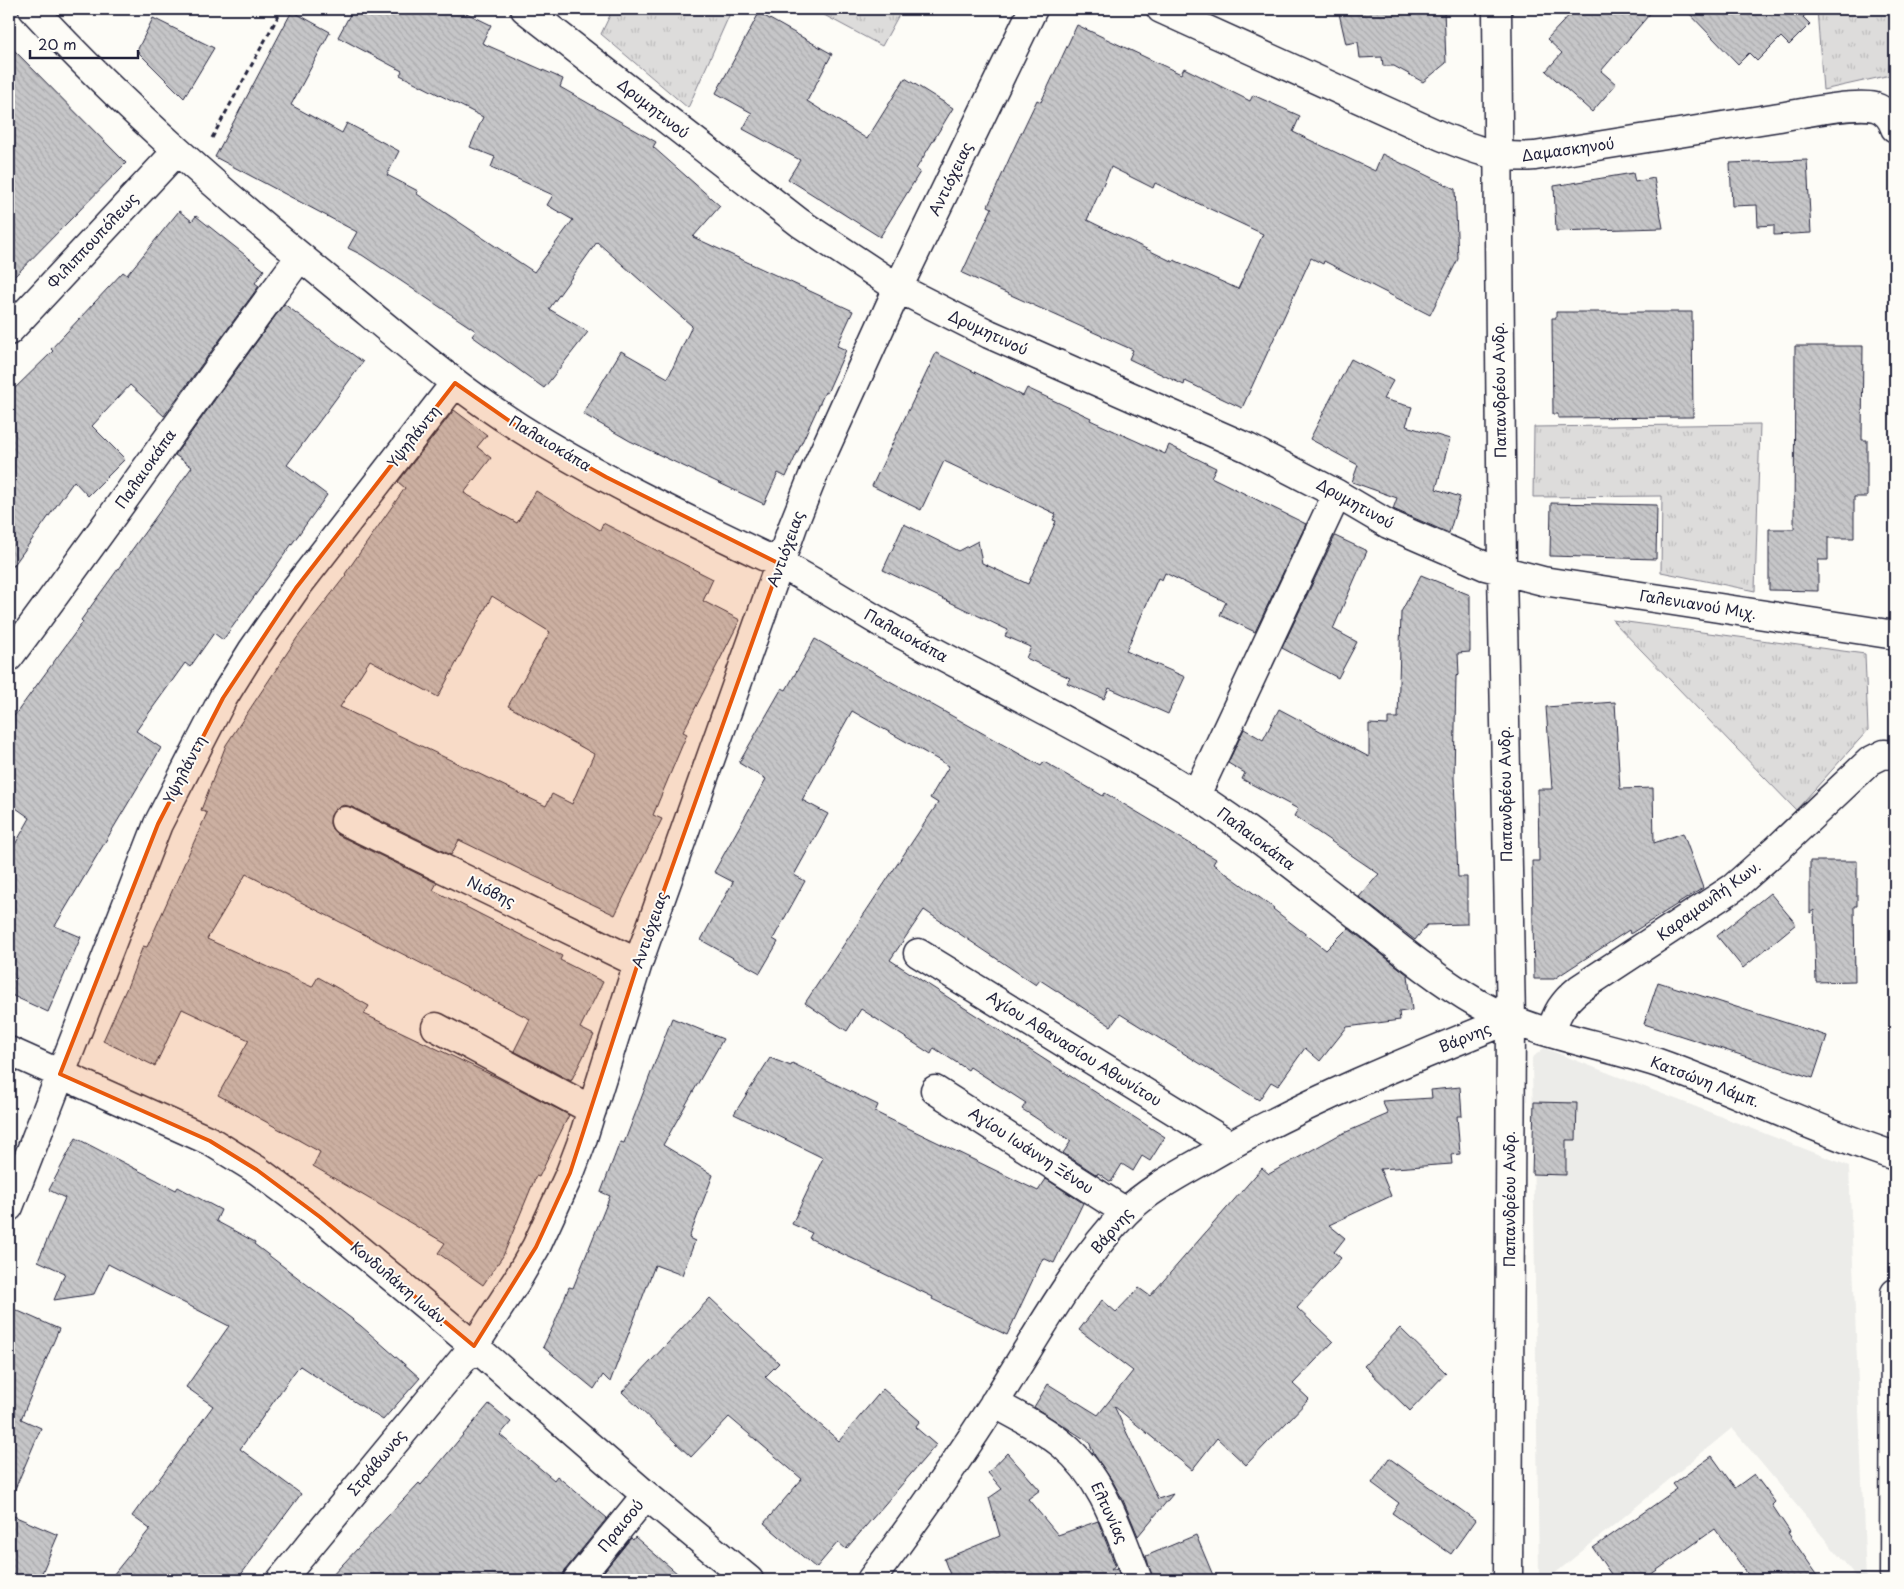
<svg xmlns="http://www.w3.org/2000/svg" width="1904" height="1589" font-family="'Playpen Sans',sans-serif">
<defs>
<pattern id="grass-tufts" width="24" height="20" patternUnits="userSpaceOnUse" patternTransform="scale(1.25)"><rect width="24" height="20" fill="#dddcdb"/><path d="M3 7l-1-3M5 7V3M7 7l1-3M15 17l-1-3M17 17v-4M19 17l1-3" fill="none" stroke="#bdbcbd"/></pattern>
<pattern id="building-back-hatch" width="6" height="6" patternUnits="userSpaceOnUse" patternTransform="scale(1.25)"><rect width="6" height="6" fill="#c6c6c8"/><path d="M-1 5l2 2M0 0l6 6M5-1l2 2" fill="none" stroke="#aaaaad"/></pattern>
</defs>
<rect width="100%" height="100%" fill="#fdfcf7"/>
<filter id="ink" filterUnits="userSpaceOnUse"><feTurbulence type="fractalNoise" baseFrequency=".02" numOctaves="2"/><feDisplacementMap in="SourceGraphic" scale="10" xChannelSelector="R" yChannelSelector="G"/><feConvolveMatrix kernelMatrix="1 2 1 2 8 2 1 2 1" color-interpolation-filters="sRGB"/></filter>
<g filter="url(#ink)">
<path fill="#ecece9" d="M 1544,1048 L 1849,1166 L 1866,1580 L 1859,1580 L 1732,1428 L 1547,1580 L 1539,1580 L 1532,1058 Z"/>
<path fill="url(#grass-tufts)" stroke="#807f8b" d="M 613,9 L 732,9 L 688,108 L 601,34 Z
M 813,9 L 902,9 L 882,46 Z
M 1817,9 L 1895,9 L 1895,74 L 1823,90 Z
M 1760,424 L 1755,591 L 1661,572 L 1662,496 L 1533,497 L 1534,427 Z
M 1612,620 L 1865,654 L 1868,730 L 1796,810 Z"/>
<path fill="url(#building-back-hatch)" stroke="#22223b" fill-rule="evenodd" d="M 353,9 L 458,9 L 491,25 L 482,43 L 563,79 L 560,87 L 656,142 L 653,147 L 720,206 L 693,237 L 853,311 L 837,346 L 846,350 L 827,393 L 825,392 L 786,477 L 778,473 L 764,504 L 630,441 L 583,414 L 621,351 L 668,378 L 692,326 L 597,242 L 549,309 L 588,332 L 544,388 L 472,336 L 476,331 L 362,255 L 348,248 L 357,232 L 215,157 L 292,11 L 330,32 L 291,105 L 342,133 L 347,123 L 399,151 L 387,175 L 418,191 L 417,194 L 534,272 L 573,220 L 547,205 L 553,195 L 491,167 L 495,157 L 470,147 L 483,117 L 400,75 L 402,71 L 338,37 Z
M 1338,9 L 1444,9 L 1446,63 L 1423,82 L 1394,66 L 1383,66 L 1382,57 L 1360,58 L 1358,42 L 1346,44 Z
M 1575,9 L 1654,9 L 1601,71 L 1616,84 L 1592,112 L 1546,71 L 1562,53 L 1547,39 Z
M 1685,9 L 1812,9 L 1803,17 L 1810,24 L 1789,45 L 1781,37 L 1757,61 L 1749,53 L 1738,64 Z
M 759,13 L 832,54 L 807,101 L 867,139 L 905,78 L 953,108 L 916,169 L 920,172 L 880,237 L 788,179 L 800,160 L 743,129 L 752,113 L 716,93 Z
M 153,18 L 214,48 L 184,98 L 137,51 Z
M 1077,25 L 1181,74 L 1184,68 L 1250,101 L 1253,95 L 1300,116 L 1293,132 L 1375,171 L 1382,154 L 1455,189 L 1458,259 L 1430,315 L 1324,261 L 1323,264 L 1311,258 L 1242,408 L 1185,381 L 1184,385 L 1129,359 L 1133,350 L 962,273 L 992,208 L 988,206 L 1015,146 L 1037,100 L 1041,102 ZM 1111,167 L 1153,188 L 1155,183 L 1263,234 L 1238,289 L 1174,260 L 1173,262 L 1087,220 Z
M 9,45 L 126,163 L 9,282 Z
M 1807,160 L 1811,233 L 1774,235 L 1774,225 L 1758,226 L 1757,205 L 1732,206 L 1730,163 Z
M 1633,173 L 1635,182 L 1654,178 L 1663,228 L 1556,231 L 1554,186 Z
M 179,211 L 192,221 L 196,216 L 264,270 L 255,283 L 259,286 L 164,416 L 130,385 L 92,426 L 125,459 L 88,496 L 74,481 L 9,572 L 9,394 L 53,351 L 51,349 L 123,272 L 127,275 Z
M 284,304 L 363,362 L 287,465 L 327,495 L 223,640 L 214,633 L 190,667 L 185,663 L 136,731 L 161,748 L 55,926 L 81,937 L 48,1012 L 9,994 L 9,855 L 30,818 L 9,803 L 9,723 L 83,622 L 81,620 L 192,467 L 175,455 Z
M 1556,312 L 1692,312 L 1693,417 L 1558,418 L 1558,414 L 1553,414 L 1552,318 L 1556,318 Z
M 1795,346 L 1863,346 L 1862,440 L 1867,440 L 1867,497 L 1854,497 L 1854,538 L 1828,538 L 1828,560 L 1818,560 L 1818,591 L 1769,590 L 1769,529 L 1794,529 Z
M 936,353 L 1023,396 L 1027,388 L 1091,418 L 1090,420 L 1165,454 L 1169,445 L 1216,468 L 1211,477 L 1306,524 L 1255,632 L 1220,615 L 1226,602 L 1165,573 L 1162,580 L 1158,578 L 1126,651 L 1185,677 L 1168,714 L 1109,688 L 1104,699 L 1067,683 L 1070,678 L 1026,658 L 1031,647 L 1005,636 L 1008,630 L 883,570 L 904,524 L 959,551 L 978,541 L 982,563 L 1028,584 L 1056,521 L 1053,520 L 1056,514 L 944,461 L 921,510 L 872,486 Z
M 1351,359 L 1393,381 L 1383,399 L 1412,407 L 1406,426 L 1450,439 L 1436,489 L 1460,497 L 1449,533 L 1393,509 L 1397,498 L 1352,482 L 1358,465 L 1310,439 Z
M 454,410 L 487,435 L 477,447 L 491,458 L 464,493 L 517,523 L 536,491 L 600,530 L 603,523 L 713,579 L 703,601 L 740,620 L 683,732 L 687,734 L 653,815 L 662,819 L 615,915 L 459,840 L 451,855 L 352,807 L 344,805 L 337,808 L 331,815 L 330,823 L 332,829 L 338,835 L 437,883 L 433,890 L 562,956 L 560,960 L 603,982 L 580,1028 L 594,1035 L 571,1081 L 514,1051 L 530,1019 L 246,874 L 207,939 L 312,987 L 318,977 L 369,1006 L 364,1014 L 500,1079 L 569,1115 L 539,1177 L 536,1176 L 503,1256 L 483,1285 L 438,1253 L 445,1243 L 313,1166 L 320,1152 L 218,1095 L 249,1040 L 182,1009 L 155,1066 L 103,1041 L 128,985 L 143,946 L 147,947 L 207,813 L 201,810 L 226,745 L 297,638 L 346,575 L 345,574 L 405,488 L 398,482 ZM 492,596 L 550,632 L 508,706 L 594,754 L 572,804 L 552,794 L 546,806 L 340,707 L 370,660 L 438,697 Z
M 1551,503 L 1657,505 L 1656,559 L 1550,556 Z
M 1335,536 L 1367,551 L 1333,629 L 1357,642 L 1338,678 L 1282,648 Z
M 1421,575 L 1470,595 L 1470,652 L 1458,653 L 1459,675 L 1456,676 L 1454,778 L 1458,877 L 1467,877 L 1467,924 L 1427,925 L 1415,940 L 1359,897 L 1379,874 L 1294,816 L 1298,809 L 1242,779 L 1245,773 L 1228,763 L 1244,729 L 1263,740 L 1279,709 L 1369,757 L 1369,724 L 1388,725 L 1388,718 L 1398,718 L 1401,612 Z
M 815,639 L 1041,766 L 1044,762 L 1103,796 L 1105,793 L 1216,859 L 1213,864 L 1274,908 L 1273,909 L 1326,950 L 1348,928 L 1408,975 L 1412,1010 L 1399,1012 L 1400,1020 L 1347,1027 L 1320,1061 L 1305,1048 L 1278,1086 L 1271,1082 L 1259,1100 L 1120,1014 L 1111,1026 L 1040,980 L 1036,985 L 924,910 L 890,960 L 1165,1137 L 1150,1161 L 1142,1156 L 1133,1171 L 1122,1164 L 1111,1182 L 1098,1173 L 1097,1175 L 1063,1153 L 1071,1141 L 1022,1109 L 1026,1103 L 970,1067 L 968,1070 L 934,1048 L 931,1054 L 861,1009 L 847,1031 L 805,1003 L 938,803 L 930,798 L 949,766 L 852,711 L 802,800 L 828,814 L 794,875 L 805,881 L 773,939 L 778,942 L 760,973 L 701,940 L 733,882 L 714,872 L 766,779 L 739,763 L 782,688 L 786,690 Z
M 1615,702 L 1620,789 L 1653,788 L 1654,843 L 1683,833 L 1703,888 L 1630,934 L 1629,930 L 1554,979 L 1534,979 L 1532,861 L 1539,861 L 1538,789 L 1552,789 L 1546,707 Z
M 1810,861 L 1857,861 L 1857,906 L 1854,906 L 1855,981 L 1816,982 L 1814,910 L 1810,913 Z
M 1770,893 L 1796,924 L 1743,968 L 1717,936 Z
M 1658,982 L 1827,1036 L 1813,1078 L 1644,1024 Z
M 672,1018 L 723,1039 L 663,1145 L 713,1175 L 689,1238 L 695,1241 L 682,1275 L 655,1265 L 610,1382 L 603,1375 L 594,1389 L 543,1347 L 555,1322 L 569,1287 L 573,1288 L 610,1196 L 601,1192 L 620,1142 L 624,1143 Z
M 770,1058 L 791,1066 L 792,1063 L 878,1105 L 875,1112 L 1038,1191 L 1046,1179 L 1083,1203 L 1054,1263 L 1043,1258 L 1007,1335 L 932,1299 L 933,1297 L 809,1238 L 812,1233 L 792,1224 L 823,1158 L 734,1114 Z
M 1460,1087 L 1462,1116 L 1457,1116 L 1460,1154 L 1451,1155 L 1452,1164 L 1380,1169 L 1391,1196 L 1329,1225 L 1345,1238 L 1334,1252 L 1341,1258 L 1297,1308 L 1333,1342 L 1293,1384 L 1309,1399 L 1246,1465 L 1217,1438 L 1192,1470 L 1114,1406 L 1158,1499 L 1173,1494 L 1138,1536 L 1123,1500 L 1113,1482 L 1095,1456 L 1089,1442 L 1034,1407 L 1048,1384 L 1098,1415 L 1133,1371 L 1079,1330 L 1102,1300 L 1116,1312 L 1139,1288 L 1150,1296 L 1262,1168 L 1269,1174 L 1337,1136 L 1388,1114 L 1382,1101 L 1432,1098 L 1431,1090 Z
M 1534,1102 L 1577,1103 L 1576,1140 L 1566,1140 L 1566,1175 L 1532,1174 Z
M 76,1138 L 176,1190 L 178,1187 L 221,1210 L 216,1221 L 255,1242 L 254,1244 L 361,1326 L 420,1378 L 383,1420 L 300,1366 L 296,1370 L 240,1449 L 301,1494 L 237,1580 L 109,1580 L 150,1529 L 132,1516 L 213,1406 L 186,1387 L 229,1326 L 108,1264 L 94,1294 L 54,1300 L 65,1273 L 38,1261 L 65,1198 L 49,1190 Z
M 710,1298 L 779,1363 L 765,1377 L 839,1441 L 883,1389 L 920,1421 L 915,1427 L 936,1445 L 846,1549 L 838,1542 L 816,1568 L 764,1523 L 802,1479 L 729,1417 L 691,1457 L 622,1392 Z
M 9,1307 L 59,1329 L 21,1419 L 41,1428 L 9,1503 Z
M 1400,1328 L 1446,1373 L 1410,1411 L 1364,1366 Z
M 489,1404 L 511,1422 L 500,1435 L 554,1480 L 557,1476 L 607,1518 L 565,1570 L 562,1580 L 328,1580 L 419,1483 L 421,1485 Z
M 1007,1453 L 1040,1490 L 1028,1499 L 1058,1535 L 1098,1521 L 1115,1565 L 1111,1570 L 1117,1568 L 1121,1580 L 952,1580 L 944,1559 L 1000,1536 L 989,1498 L 1002,1489 L 988,1473 Z
M 1712,1456 L 1735,1488 L 1754,1474 L 1775,1502 L 1772,1505 L 1790,1532 L 1788,1533 L 1821,1580 L 1752,1580 L 1715,1529 L 1643,1580 L 1615,1580 L 1593,1548 L 1677,1489 L 1673,1484 Z
M 1389,1458 L 1475,1520 L 1451,1554 L 1392,1513 L 1399,1503 L 1372,1483 Z
M 9,1514 L 58,1535 L 39,1580 L 9,1580 Z
M 1196,1535 L 1215,1580 L 1153,1580 L 1146,1556 Z
M 635,1537 L 685,1580 L 597,1580 L 631,1538 L 633,1540 Z"/>
<g fill="none" stroke-linecap="round" stroke-linejoin="round">
<defs>
<path id="minor" d="M 33,9 C 126,110 230,199 336,286 C 396,335 455,387 520,428 C 601,479 690,521 776,562 C 819,583 859,611 901,634 C 989,681 1078,726 1165,776 C 1238,819 1304,874 1371,926 C 1406,954 1441,982 1479,1004 C 1534,1035 1598,1043 1658,1063 C 1738,1091 1814,1130 1895,1156
M 525,9 L 800,223 L 898,288 L 989,334 L 1248,448 L 1337,494 L 1388,524 L 1485,566 L 1543,581 L 1895,635
M 1161,9 L 1441,136 C 1475,150 1498,159 1535,156 C 1614,143 1693,131 1773,118 C 1798,114 1852,102 1875,107 C 1885,110 1892,119 1895,128
M 1497,9 L 1502,571 L 1511,1019 L 1508,1580
M 9,331 L 176,152
M 9,657 C 108,525 201,389 300,257
M 1196,795 L 1337,494
M 345,821 L 638,963
M 918,953 L 1230,1145
M 436,1027 L 592,1110
M 1551,1033 C 1556,1013 1563,1002 1579,989 L 1733,888 L 1778,848 L 1870,761 L 1884,754 L 1895,755
M 9,1051 L 210,1141 L 257,1170 L 320,1217 L 474,1346 L 646,1495 L 749,1580
M 935,1090 L 1126,1212
M 9,1207 L 158,824 L 223,698 L 252,651 L 296,588 L 455,383
M 994,1403 C 1017,1416 1043,1428 1063,1445 C 1104,1479 1119,1532 1138,1580
M 281,1580 L 474,1346 L 517,1280 L 536,1247 L 570,1173 L 581,1144 L 638,963 L 793,526 L 815,471 L 898,288 L 1033,9
M 577,1580 L 646,1495
M 871,1580 C 914,1523 956,1463 995,1402 C 1035,1340 1073,1267 1125,1213 C 1148,1190 1181,1173 1209,1157 C 1305,1102 1409,1060 1511,1019
M 1894,1580 L 1895,1293"/>
</defs>
<use href="#minor" stroke="#22223b" stroke-width="31"/>
<path stroke="#22223b" stroke-width="3" stroke-dasharray="5 4" stroke-linecap="butt" d="M 212,138 L 282,9"/>
<use href="#minor" stroke="#fdfcf7" stroke-width="28"/>
</g>
</g>
<path fill="#e8590c" fill-opacity="0.2" stroke="#e8590c" stroke-width="4" stroke-linejoin="round" d="M 455,383 L 521,429 L 606,477 L 780,564 L 638,963 L 570,1173 L 536,1247 L 474,1346 L 320,1217 L 257,1170 L 210,1141 L 60,1074 L 158,824 L 223,698 L 296,588 Z"/>
<g text-anchor="middle" stroke-width="4" stroke-linejoin="round" paint-order="stroke">
<g font-size="15" fill="#22223b" stroke="#fdfcf7">
<text transform="translate(653 109) rotate(38)" y="5">Δρυμητινού</text>
<text transform="translate(1568 150) rotate(-8)" y="5">Δαμασκηνού</text>
<text transform="translate(951 179) rotate(-64)" y="5">Αντιόχειας</text>
<text transform="translate(93 241) rotate(-47)" y="5">Φιλιππουπόλεως</text>
<text transform="translate(988 333) rotate(25)" y="5">Δρυμητινού</text>
<text transform="translate(1500 390) rotate(-91)" y="5">Παπανδρέου Ανδρ.</text>
<text transform="translate(414 437) rotate(-52)" y="5">Υψηλάντη</text>
<text transform="translate(550 444) rotate(31)" y="5">Παλαιοκάπα</text>
<text transform="translate(146 469) rotate(-55)" y="5">Παλαιοκάπα</text>
<text transform="translate(1355 504) rotate(29)" y="5">Δρυμητινού</text>
<text transform="translate(786 549) rotate(-70)" y="5">Αντιόχειας</text>
<text transform="translate(1698 605) rotate(9)" y="5">Γαλενιανού Μιχ.</text>
<text transform="translate(906 636) rotate(29)" y="5">Παλαιοκάπα</text>
<text transform="translate(185 770) rotate(-63)" y="5">Υψηλάντη</text>
<text transform="translate(1506 794) rotate(-91)" y="5">Παπανδρέου Ανδρ.</text>
<text transform="translate(1256 839) rotate(37)" y="5">Παλαιοκάπα</text>
<text transform="translate(491 892) rotate(26)" y="5">Νιόβης</text>
<text transform="translate(1709 901) rotate(-36)" y="5">Καραμανλή Κων.</text>
<text transform="translate(650 930) rotate(-71)" y="5">Αντιόχειας</text>
<text transform="translate(1465 1038) rotate(-22)" y="5">Βάρνης</text>
<text transform="translate(1074 1049) rotate(32)" y="5">Αγίου Αθανασίου Αθωνίτου</text>
<text transform="translate(1705 1082) rotate(21)" y="5">Κατσώνη Λάμπ.</text>
<text transform="translate(1031 1151) rotate(33)" y="5">Αγίου Ιωάννη Ξένου</text>
<text transform="translate(1510 1199) rotate(-90)" y="5">Παπανδρέου Ανδρ.</text>
<text transform="translate(1112 1231) rotate(-49)" y="5">Βάρνης</text>
<text transform="translate(399 1284) rotate(40)" y="5">Κονδυλάκη Ιωάν.</text>
<text transform="translate(377 1463) rotate(-50)" y="5">Στράβωνος</text>
<text transform="translate(1109 1513) rotate(65)" y="5">Ελτυνίας</text>
<text transform="translate(621 1526) rotate(-51)" y="5">Πραισού</text>
</g>
</g>
<rect width="1904" height="1589" fill="none" stroke="#fdfcf7" stroke-width="30"/>
<rect x="15" y="15" width="1874" height="1559" fill="none" stroke="#22223b" stroke-width="2" filter="url(#ink)"/>
<path d="M30 50v8h108v-8" fill="none" stroke="#22223b" stroke-width="2.5"/>
<text x="38" y="50" font-size="15" fill="#22223b" stroke="#fdfcf7" stroke-width="4" paint-order="stroke">20 m</text>
</svg>
